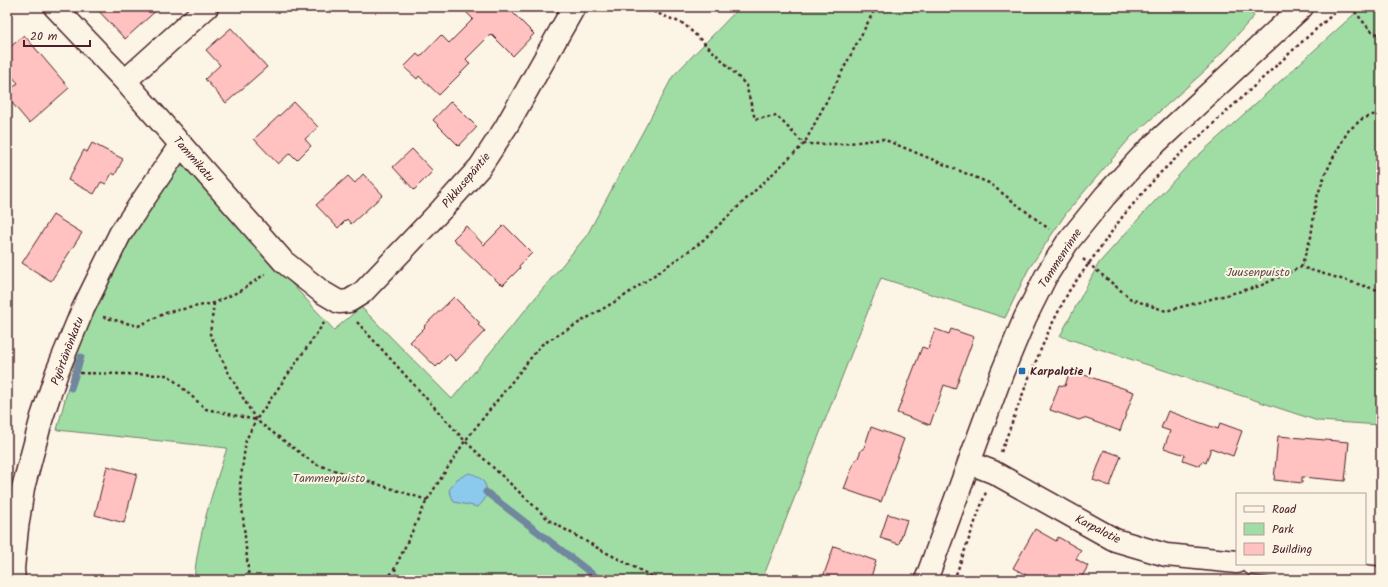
<svg xmlns="http://www.w3.org/2000/svg" width="1388" height="587" font-family="Kalam,sans-serif">
<rect width="100%" height="100%" fill="#fcf5e5"/>
<filter id="ink" filterUnits="userSpaceOnUse"><feTurbulence type="fractalNoise" baseFrequency=".025" numOctaves="2"/><feDisplacementMap in="SourceGraphic" scale="8" xChannelSelector="R" yChannelSelector="G"/><feConvolveMatrix kernelMatrix="1 2 1 2 8 2 1 2 1" color-interpolation-filters="sRGB"/></filter>
<g filter="url(#ink)">
<path fill="#a0dda4" stroke="#757e68" d="M 740,7 L 1247,7 L 1254,16 L 1207,69 L 1130,138 L 1067,212 L 1028,270 L 1005,318 L 881,278 L 762,580 L 194,580 C 198,534 213,491 227,448 L 57,430 L 82,334 L 116,263 L 181,162 L 334,330 L 361,307 L 452,399 L 587,235 L 673,76 Z
M 1362,7 L 1381,7 L 1381,425 L 1318,421 L 1060,336 L 1099,263 L 1142,215 L 1190,163 Z"/>
<path fill="#8bcaec" stroke="#71869f" d="M 469,473 C 482,476 491,486 484,500 C 483,502 480,505 478,507 L 454,502 L 449,490 L 457,479 Z"/>
<g fill="none" stroke-linecap="round" stroke-linejoin="round">
<path stroke="#71869f" stroke-width="7" d="M 71,388 L 81,357
M 486,492 L 600,580"/>
</g>
<path fill="#ffc2c0" stroke="#4a1f2b" d="M 95,7 L 160,7 L 125,39 Z
M 461,7 L 507,7 L 534,34 L 513,56 L 491,34 L 466,59 L 470,64 L 439,95 L 419,76 L 417,79 L 404,67 L 417,54 L 420,57 L 441,35 L 449,43 L 473,19 Z
M 231,28 L 267,67 L 226,103 L 205,79 L 220,65 L 206,50 Z
M 24,35 L 69,88 L 29,123 L 7,97 L 7,93 L 18,83 L 7,71 L 7,50 Z
M 451,101 L 477,127 L 459,146 L 433,120 Z
M 294,102 L 318,127 L 305,139 L 311,146 L 297,160 L 290,153 L 278,164 L 254,139 Z
M 92,143 L 123,159 L 115,175 L 112,173 L 106,184 L 101,182 L 94,194 L 68,180 L 84,150 L 87,152 Z
M 412,149 L 433,171 L 414,190 L 393,167 Z
M 363,174 L 383,195 L 351,224 L 347,219 L 338,228 L 316,205 L 348,176 L 355,183 Z
M 53,215 L 82,233 L 51,281 L 22,263 Z
M 504,225 L 532,253 L 519,266 L 520,268 L 503,285 L 501,283 L 500,284 L 453,239 L 466,226 L 484,245 Z
M 454,297 L 480,323 L 478,325 L 485,331 L 456,361 L 449,354 L 436,367 L 410,342 L 425,327 L 424,326 Z
M 935,329 L 949,334 L 951,329 L 974,337 L 955,389 L 944,385 L 930,425 L 897,413 L 922,347 L 928,349 Z
M 1070,370 L 1134,392 L 1120,431 L 1084,418 L 1079,420 L 1050,410 L 1059,385 L 1065,386 Z
M 1168,411 L 1218,429 L 1220,423 L 1242,431 L 1233,456 L 1211,448 L 1206,463 L 1202,461 L 1200,466 L 1183,460 L 1185,455 L 1164,448 L 1170,431 L 1161,428 Z
M 871,427 L 904,439 L 881,502 L 844,489 L 855,460 L 858,458 L 861,450 L 864,448 Z
M 1278,436 L 1349,442 L 1345,481 L 1302,477 L 1302,483 L 1274,480 Z
M 1104,450 L 1121,456 L 1110,486 L 1093,480 Z
M 107,466 L 137,474 L 124,523 L 95,515 Z
M 888,514 L 907,520 L 899,544 L 880,538 Z
M 1035,529 L 1056,541 L 1058,537 L 1081,550 L 1076,559 L 1088,566 L 1080,580 L 1035,580 L 1013,568 Z
M 834,546 L 876,561 L 870,580 L 822,580 Z"/>
<g fill="none" stroke-linecap="round" stroke-linejoin="round">
<defs>
<path id="minor" d="M 55,7 L 125,81 L 284,262 L 322,292 L 339,302 L 349,301 L 362,293 L 442,209 L 480,167 L 506,127 L 574,7
M 125,81 L 207,7
M 970,463 L 993,472 L 1115,540 L 1166,555 L 1237,562
M 1253,564 L 1381,578
M 14,580 L 13,569 L 17,528 L 23,488 L 42,417 L 57,372 L 83,309 L 120,234 L 181,144
M 926,580 L 1002,373 L 1025,318 L 1046,276 L 1067,243 L 1105,196 L 1144,154 L 1302,7"/>
</defs>
<use href="#minor" stroke="#4a1f2b" stroke-width="25"/>
<path stroke="#4a1f2b" stroke-width="2.5" stroke-dasharray="3 3" stroke-linecap="butt" d="M 642,7 L 684,24 L 724,62 L 746,85 L 755,119 L 777,116 L 804,144 L 842,144 L 883,139 L 989,183 L 1049,229
M 1351,7 L 1370,30 L 1381,36
M 1083,259 L 1131,299 L 1166,311 L 1260,286 L 1301,267 L 1381,291
M 1301,267 L 1311,237 L 1316,200 L 1324,177 L 1334,156 L 1348,131 L 1362,119 L 1381,112
M 214,303 L 210,334 L 229,374 L 256,420 L 315,464 L 427,500
M 103,317 L 138,326 L 168,312 L 214,303 L 242,290 L 265,274
M 357,322 L 465,441 L 550,521 L 603,551 L 659,580
M 80,373 L 168,375 L 206,409 L 256,420 L 326,320
M 1001,452 L 1028,380 L 1050,328 L 1069,291 L 1123,216 L 1159,174 L 1304,40 L 1341,7
M 395,568 L 397,580
M 249,580 L 240,484 L 246,440 L 256,420
M 387,580 L 395,568 L 427,500 L 465,441 L 541,345 L 623,297 L 700,243 L 804,144 L 876,7
M 647,580 L 651,575
M 954,580 L 986,492"/>
<use href="#minor" stroke="#fcf5e5" stroke-width="22"/>
</g>
</g>
<rect fill="#1f6fb2" stroke="#fcf5e5" stroke-width="1.5" x="1018" y="367" width="8" height="8" rx="2"/>
<g text-anchor="middle" stroke-width="4" stroke-linejoin="round" paint-order="stroke">
<g font-size="12" fill="#4a1f2b" stroke="#fcf5e5">
<text transform="translate(194 159) rotate(49)" y="4">Tammikatu</text>
<text transform="translate(466 180) rotate(-50)" y="4">Pikkusepäntie</text>
<text transform="translate(1060 258) rotate(-57)" y="4">Tammenrinne</text>
<text transform="translate(67 351) rotate(-69)" y="4">Pyörtänönkatu</text>
<text transform="translate(1098 529) rotate(27)" y="4">Karpalotie</text>
</g>
<g font-size="12" fill="#604e49" stroke="#fcf5e5">
<text x="1258" y="276">Juusenpuisto</text>
<text x="329" y="482">Tammenpuisto</text>
</g>
<g font-size="12" font-weight="bold" fill="#4a1f2b" stroke="#fcf5e5" text-anchor="start">
<text x="1030" y="375">Karpalotie I</text>
</g>
</g>
<rect width="1388" height="587" fill="none" stroke="#fcf5e5" stroke-width="24"/>
<rect x="12" y="12" width="1364" height="563" fill="none" stroke="#4a1f2b" stroke-width="1.5" filter="url(#ink)"/>
<rect x="1236" y="493" width="130" height="72" fill="#fcf5e5" stroke="#b59f9b"/>
<rect x="1244" y="506" width="20" height="6" fill="#fcf5e5" stroke="#b59f9b"/>
<text x="1272" y="513" font-size="12" fill="#4a1f2b">Road</text>
<rect x="1244" y="523" width="20" height="12" fill="#a0dda4" stroke="#b59f9b"/>
<text x="1272" y="533" font-size="12" fill="#4a1f2b">Park</text>
<rect x="1244" y="543" width="20" height="12" fill="#ffc2c0" stroke="#b59f9b"/>
<text x="1272" y="553" font-size="12" fill="#4a1f2b">Building</text>
<path d="M24 40v6h66v-6" fill="none" stroke="#4a1f2b" stroke-width="2"/>
<text x="30" y="40" font-size="12" fill="#4a1f2b" stroke="#fcf5e5" stroke-width="3" paint-order="stroke">20 m</text>
</svg>
